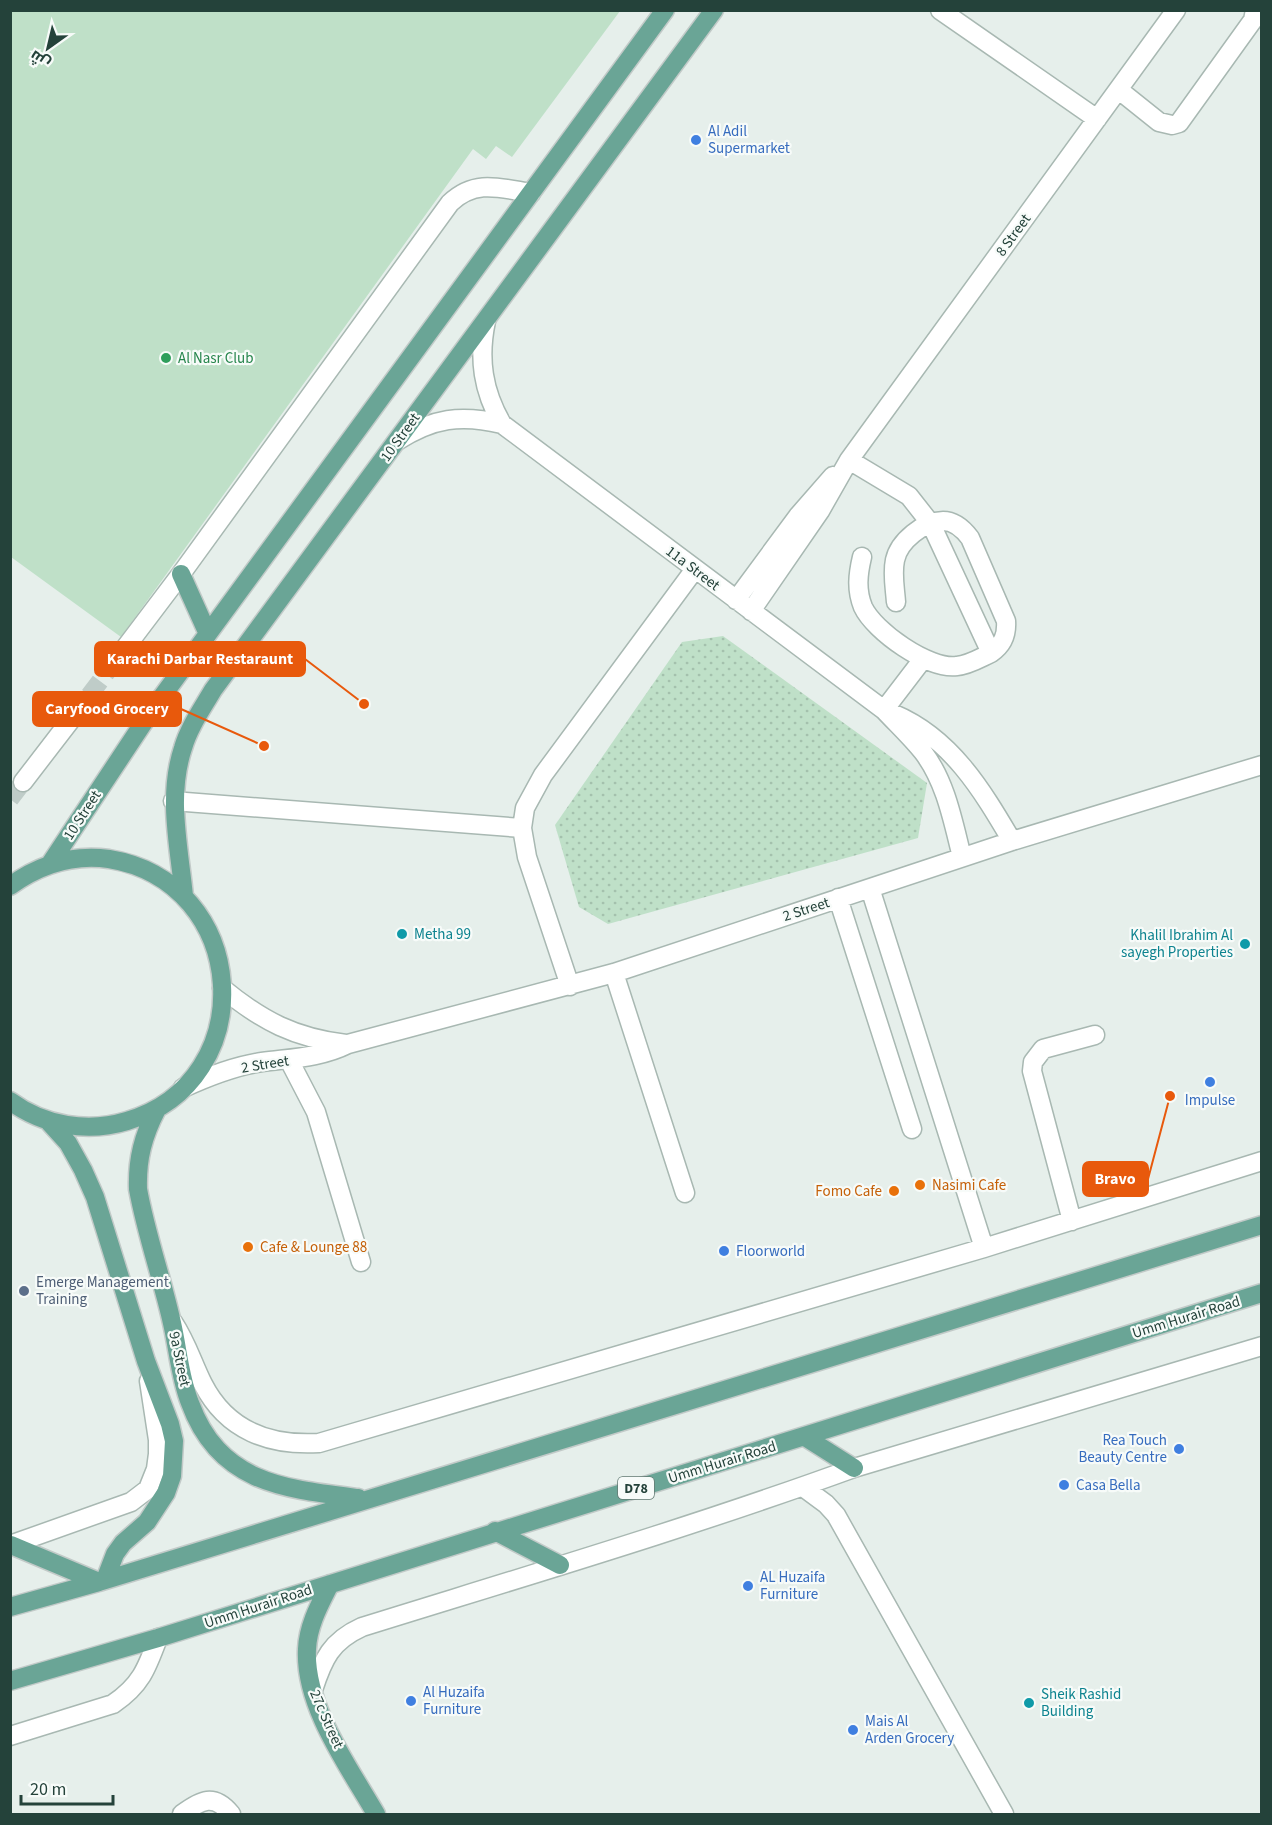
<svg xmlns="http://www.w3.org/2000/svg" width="1272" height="1825" font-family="'Source Sans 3',Cairo,sans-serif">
<defs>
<pattern id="green-dots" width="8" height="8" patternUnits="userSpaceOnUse" patternTransform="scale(1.5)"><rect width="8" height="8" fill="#bfe0c8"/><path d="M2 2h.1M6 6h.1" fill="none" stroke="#a4c1ad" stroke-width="1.8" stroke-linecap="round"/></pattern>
</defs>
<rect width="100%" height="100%" fill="#e6efeb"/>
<path fill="url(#green-dots)" d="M 723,636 L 927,783 L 918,838 L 608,924 L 579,907 L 555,825 L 682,642 Z"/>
<path fill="#bfe0c8" d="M 11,10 L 620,11 L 512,157 L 496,146 L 486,159 L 473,149 L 121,637 L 11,557 Z"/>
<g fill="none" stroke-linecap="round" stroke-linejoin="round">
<path stroke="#bfccc8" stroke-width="18" stroke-dasharray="18 9" stroke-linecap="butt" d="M 73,717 L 122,652
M 10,799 L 23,782"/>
<defs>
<path id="minor" d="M 940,10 L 1097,119
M 1119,90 L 1159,122 L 1172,125 L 1179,123 L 1253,20 L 1255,10
M 486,321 C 478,359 483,391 502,424
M 397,441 C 433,418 461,414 502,424 L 884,710 C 897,724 911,737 923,752 C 946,782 953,822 962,857
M 849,460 L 909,496 L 931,524 L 991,653 C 980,658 969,665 957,666 C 929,670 874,631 863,607 C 856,590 858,574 862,557
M 736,600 L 798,516 L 833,476
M 896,602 C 895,588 892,574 895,560 C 899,541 924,521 943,521 C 955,521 964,530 970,538 L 1006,621 C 1007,635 1003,645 991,653
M 751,611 L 820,511 L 849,460 L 1176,10
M 122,652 L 181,574 L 450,203 C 475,179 500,188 531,193
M 884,710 L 923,659
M 894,714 C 951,738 982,790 1012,841
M 23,782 L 73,717
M 173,801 L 522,828
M 870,888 L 984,1248
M 838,898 L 912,1129
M 614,973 L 685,1193
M 570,986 L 527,857 L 522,828 L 525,808 L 543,775 L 695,569
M 222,988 C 262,1021 295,1038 346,1044
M 289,1060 L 316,1112 L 361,1262
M 183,1088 C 209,1076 234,1066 262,1062 C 292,1058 320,1058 348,1044 L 614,973 L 1012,841 L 1262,765
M 1072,1221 L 1032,1071 L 1033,1062 L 1043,1049 L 1095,1035
M 173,1322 C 187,1343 192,1362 203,1384 C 227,1431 270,1446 319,1443 L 984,1248 L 1262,1161
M 803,1487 L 826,1504 L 836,1515 L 1004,1814
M 10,1545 L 131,1502 L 148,1489 L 156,1469 L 158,1454 L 158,1440 L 149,1381
M 313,1690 C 323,1659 331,1641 362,1627 C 526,1576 692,1527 854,1468 L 1262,1346
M 10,1736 L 113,1704 C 141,1685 147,1668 158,1638
M 182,1814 C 201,1800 214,1793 231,1814"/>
<path id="major" d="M 181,574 L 208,634
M 50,864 L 150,713 L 665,10
M 10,886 C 39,865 73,854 109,859 C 250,882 263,1081 127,1121 C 88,1133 44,1126 10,1101
M 184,896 C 179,846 167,796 183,748 C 189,727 202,709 213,690 L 714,10
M 157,1109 C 143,1136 137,1159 138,1189 C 146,1234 162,1278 172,1323 C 178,1349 180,1378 190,1403 C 219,1483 284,1489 358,1498
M 48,1121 L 68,1143 L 83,1170 L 95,1197 L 146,1361 L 170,1424 L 174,1441 L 172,1476 L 166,1493 L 147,1522 L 123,1543 L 115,1554 L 105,1580
M 805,1437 L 854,1468
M 495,1531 L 560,1565
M 11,1545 L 99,1582
M 330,1584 C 320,1604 308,1625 307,1649 C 304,1706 349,1767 376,1814
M 10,1607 L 99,1582 L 1262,1225
M 10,1681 L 158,1638 L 1262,1293"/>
</defs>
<use href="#minor" stroke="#a8b8b2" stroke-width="21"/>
<use href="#major" stroke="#c2cac8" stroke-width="21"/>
<use href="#minor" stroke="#fff" stroke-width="18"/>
<use href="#major" stroke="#6aa596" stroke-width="18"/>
</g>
<g fill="#3f7fe0" stroke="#f7fbf9" stroke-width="2">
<circle cx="696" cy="140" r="6"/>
<circle cx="1210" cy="1082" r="6"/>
<circle cx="724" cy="1251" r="6"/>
<circle cx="1179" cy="1449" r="6"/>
<circle cx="1064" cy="1485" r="6"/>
<circle cx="748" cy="1586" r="6"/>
<circle cx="411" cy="1701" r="6"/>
<circle cx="853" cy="1730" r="6"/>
</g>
<circle fill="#2e9e5b" stroke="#f7fbf9" stroke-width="2" cx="166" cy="358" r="6"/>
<g fill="#0f9aa8" stroke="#f7fbf9" stroke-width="2">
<circle cx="402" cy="934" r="6"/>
<circle cx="1245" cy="944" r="6"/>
<circle cx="1029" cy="1703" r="6"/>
</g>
<g fill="#e8710a" stroke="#f7fbf9" stroke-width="2">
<circle cx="920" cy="1185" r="6"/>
<circle cx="894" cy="1191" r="6"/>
<circle cx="248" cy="1247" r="6"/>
</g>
<circle fill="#5c6f8a" stroke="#f7fbf9" stroke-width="2" cx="24" cy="1291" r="6"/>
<g text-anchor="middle" stroke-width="4.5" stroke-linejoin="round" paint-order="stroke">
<rect fill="#f7fbf9" stroke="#637a73" stroke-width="1.5" x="618" y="1477" width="36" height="22" rx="4.5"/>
<g font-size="14" font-weight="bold" fill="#24423a">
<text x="636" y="1493">D78</text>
</g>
<g font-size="15" fill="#366cbe" stroke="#f7fbf9" text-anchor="start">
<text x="708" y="136">Al Adil<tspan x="708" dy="17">Supermarket</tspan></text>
<text x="1210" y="1105" text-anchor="middle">Impulse</text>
<text x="736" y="1256">Floorworld</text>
<text x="1167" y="1445" text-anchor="end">Rea Touch<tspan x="1167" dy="17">Beauty Centre</tspan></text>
<text x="1076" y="1490">Casa Bella</text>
<text x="760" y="1582">AL Huzaifa<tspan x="760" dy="17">Furniture</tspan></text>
<text x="423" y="1697">Al Huzaifa<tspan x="423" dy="17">Furniture</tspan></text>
<text x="865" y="1726">Mais Al<tspan x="865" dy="17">Arden Grocery</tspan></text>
</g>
<g font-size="15" fill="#24423a" stroke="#f7fbf9">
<text transform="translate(1013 235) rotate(-54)" y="5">8 Street</text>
<text transform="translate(400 437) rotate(-54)" y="5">10 Street</text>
<text transform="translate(693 568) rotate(37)" y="5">11a Street</text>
<text transform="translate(82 815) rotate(-57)" y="5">10 Street</text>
<text transform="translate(806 909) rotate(-18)" y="5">2 Street</text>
<text transform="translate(265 1064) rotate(-9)" y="5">2 Street</text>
<text transform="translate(1186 1317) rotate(-17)" y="5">Umm Hurair Road</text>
<text transform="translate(180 1359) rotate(78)" y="5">9a Street</text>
<text transform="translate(722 1462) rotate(-17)" y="5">Umm Hurair Road</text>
<text transform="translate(258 1606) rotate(-18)" y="5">Umm Hurair Road</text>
<text transform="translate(327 1719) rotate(66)" y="5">27c Street</text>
</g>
<g font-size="15" fill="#27864d" stroke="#f7fbf9" text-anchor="start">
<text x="178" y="363">Al Nasr Club</text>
</g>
<g font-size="15" fill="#0d838f" stroke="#f7fbf9" text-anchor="start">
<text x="414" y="939">Metha 99</text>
<text x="1233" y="940" text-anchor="end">Khalil Ibrahim Al<tspan x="1233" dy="17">sayegh Properties</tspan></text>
<text x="1041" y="1699">Sheik Rashid<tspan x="1041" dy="17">Building</tspan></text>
</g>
<g font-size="15" fill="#c56008" stroke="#f7fbf9" text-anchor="start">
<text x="932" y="1190">Nasimi Cafe</text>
<text x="882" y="1196" text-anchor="end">Fomo Cafe</text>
<text x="260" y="1252">Cafe &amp; Lounge 88</text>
</g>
<g font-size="15" fill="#4e5e75" stroke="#f7fbf9" text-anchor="start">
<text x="36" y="1287">Emerge Management<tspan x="36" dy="17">Training</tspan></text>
</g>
</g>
<path fill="none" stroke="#e8590c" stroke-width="2" d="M364 704L305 659M264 746L181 709M1170 1096L1148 1179"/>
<g fill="#e8590c" stroke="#f7fbf9" stroke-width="2">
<circle cx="364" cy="704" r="6"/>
<circle cx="264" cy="746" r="6"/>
<circle cx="1170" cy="1096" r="6"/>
</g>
<g fill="#e8590c" stroke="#e8590c" stroke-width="2">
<rect x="95" y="642" width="210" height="34" rx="6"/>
<rect x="33" y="692" width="148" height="34" rx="6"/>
<rect x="1083" y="1162" width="65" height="34" rx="6"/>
</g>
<g font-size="16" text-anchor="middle" font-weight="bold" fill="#fff">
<text x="200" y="664">Karachi Darbar Restaraunt</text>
<text x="107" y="714">Caryfood Grocery</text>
<text x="1115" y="1184">Bravo</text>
</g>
<rect width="1272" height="1825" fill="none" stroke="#24423a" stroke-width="24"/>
<g transform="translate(48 48) rotate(214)" stroke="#f7fbf9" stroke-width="4.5" paint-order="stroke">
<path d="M0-4.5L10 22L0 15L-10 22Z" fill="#24423a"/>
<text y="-9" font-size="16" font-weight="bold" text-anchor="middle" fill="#24423a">ش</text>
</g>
<path d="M21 1795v9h92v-9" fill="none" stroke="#24423a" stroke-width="3"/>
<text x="30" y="1795" font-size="18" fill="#24423a" stroke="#f7fbf9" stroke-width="4.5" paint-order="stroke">20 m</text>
</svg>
